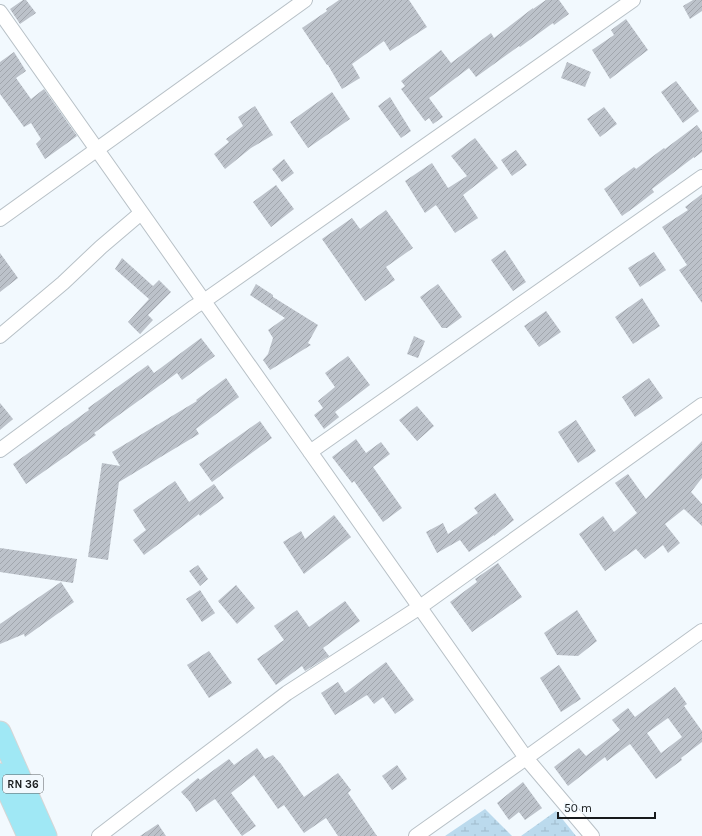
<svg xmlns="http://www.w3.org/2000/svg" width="702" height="836" font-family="Karla,sans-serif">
<defs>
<pattern id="wetland-marsh" width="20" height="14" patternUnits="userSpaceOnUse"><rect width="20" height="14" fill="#bbdaed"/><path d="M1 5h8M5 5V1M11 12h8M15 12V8" fill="none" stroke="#a0bacb"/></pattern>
<pattern id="building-hatch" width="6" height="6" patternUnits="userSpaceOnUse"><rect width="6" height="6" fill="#bcc2ca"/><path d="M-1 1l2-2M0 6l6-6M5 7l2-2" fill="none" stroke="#a1a6ad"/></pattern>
</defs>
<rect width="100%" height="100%" fill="#f2f9fe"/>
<path fill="url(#wetland-marsh)" d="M 485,809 L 512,836 L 445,836 Z
M 556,811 L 576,836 L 521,836 Z"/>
<path fill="url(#building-hatch)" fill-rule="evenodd" d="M 23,0 L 26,0 L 36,13 L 20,24 L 10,9 Z
M 339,0 L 409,0 L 427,27 L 390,51 L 384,41 L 352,64 L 360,78 L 342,89 L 328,65 L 327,65 L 302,28 L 327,11 L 326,9 Z
M 546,0 L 559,0 L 569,14 L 554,25 L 553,23 L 520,47 L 519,46 L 476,77 L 469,68 L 429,98 L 443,117 L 433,124 L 429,118 L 425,121 L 401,89 L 405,86 L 401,81 L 441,50 L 451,63 L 491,33 L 494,38 L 533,8 L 533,9 Z
M 693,0 L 702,0 L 702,11 L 690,19 L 683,6 Z
M 626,19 L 648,50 L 610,79 L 592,50 L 614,35 L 611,30 Z
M 14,52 L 26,71 L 16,78 L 31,99 L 44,89 L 77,136 L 45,159 L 36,144 L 41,139 L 31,123 L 24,127 L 0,94 L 0,62 Z
M 567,62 L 591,72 L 585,87 L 561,78 Z
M 676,81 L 699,111 L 683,123 L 661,92 Z
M 332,92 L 350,119 L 308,148 L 290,122 Z
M 390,97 L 411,131 L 401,138 L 378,106 Z
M 255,106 L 273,135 L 251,148 L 225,169 L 214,154 L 229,142 L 226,139 L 243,126 L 238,117 Z
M 604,107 L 617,124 L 600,137 L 587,119 Z
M 697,125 L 702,132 L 702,152 L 694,158 L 694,157 L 652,189 L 654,192 L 636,206 L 622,216 L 604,189 L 634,167 L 636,169 L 664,148 L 665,149 Z
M 475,138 L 498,168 L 463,195 L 478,218 L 455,233 L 436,205 L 425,213 L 405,181 L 432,163 L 448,188 L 467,176 L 451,156 Z
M 516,150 L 527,165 L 512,176 L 501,160 Z
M 284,159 L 294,173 L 282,182 L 272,169 Z
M 276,185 L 294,209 L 271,227 L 253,202 Z
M 702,194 L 702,303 L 679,270 L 687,265 L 662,227 L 688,210 L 685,207 Z
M 386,210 L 413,248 L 386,267 L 395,280 L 365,301 L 322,239 L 352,218 L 360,229 Z
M 505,250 L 526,282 L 513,291 L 491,260 Z
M 654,252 L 666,270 L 640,287 L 628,268 Z
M 0,253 L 18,278 L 0,292 Z
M 122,258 L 153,286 L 159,280 L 171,292 L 148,315 L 153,320 L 140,334 L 128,322 L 149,299 L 115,269 Z
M 256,284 L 273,295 L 273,297 L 318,325 L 308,343 L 311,345 L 270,370 L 263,360 L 268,354 L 273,338 L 268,330 L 285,318 L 250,295 Z
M 438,284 L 462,317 L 447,328 L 442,328 L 420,297 Z
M 642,298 L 660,326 L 633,344 L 615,317 Z
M 546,311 L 561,332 L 539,347 L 524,326 Z
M 414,336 L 425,341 L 418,358 L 407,354 Z
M 201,338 L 215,356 L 182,380 L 177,373 L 94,433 L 96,435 L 26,484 L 13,464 L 89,410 L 88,408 L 148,365 L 154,373 Z
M 348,356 L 370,385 L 335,412 L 339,417 L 324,429 L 314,415 L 323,408 L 318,401 L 335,387 L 325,373 Z
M 226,378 L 239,397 L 196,429 L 199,434 L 119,482 L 108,560 L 88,557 L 102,463 L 120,466 L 112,452 L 197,401 L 196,400 Z
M 649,378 L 663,398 L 635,417 L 622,397 Z
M 0,403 L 13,419 L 0,430 Z
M 417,406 L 434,426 L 417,441 L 399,420 Z
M 576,420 L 596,451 L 578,463 L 558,432 Z
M 260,421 L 272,438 L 212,482 L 199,464 Z
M 356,439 L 366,453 L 381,442 L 390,454 L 373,467 L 402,508 L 383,522 L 354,481 L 352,483 L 332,457 Z
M 702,441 L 702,478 L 691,492 L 702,504 L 702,526 L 684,509 L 665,524 L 680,543 L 668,553 L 663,545 L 645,559 L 636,549 L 605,571 L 579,534 L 603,516 L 614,532 L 637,513 L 615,483 L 628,474 L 646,499 Z
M 175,481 L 189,502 L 214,484 L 224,498 L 200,516 L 199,514 L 144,555 L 133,540 L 146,530 L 133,510 Z
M 495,493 L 514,520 L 494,536 L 494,535 L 469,552 L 460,540 L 437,553 L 426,532 L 443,523 L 448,534 L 478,513 L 474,508 Z
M 334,515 L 351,537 L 304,574 L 283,542 L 301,531 L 305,539 Z
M 0,548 L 77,559 L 73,583 L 0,572 Z
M 498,563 L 522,597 L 472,632 L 450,602 L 477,582 L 475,579 Z
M 198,565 L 208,579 L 200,586 L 189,571 Z
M 61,582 L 74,602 L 25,637 L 24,634 L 0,644 L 0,624 Z
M 236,585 L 255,608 L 237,624 L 218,601 Z
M 200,590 L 215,613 L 202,622 L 186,599 Z
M 345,601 L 360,621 L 323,648 L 329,656 L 305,671 L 302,666 L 276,685 L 257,659 L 284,640 L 274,626 L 297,610 L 309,627 Z
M 577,610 L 597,641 L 578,656 L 557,655 L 544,633 Z
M 209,651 L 232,683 L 209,698 L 187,665 Z
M 386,662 L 414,700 L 395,714 L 383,697 L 374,704 L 367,695 L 335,715 L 321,693 L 338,682 L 345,693 Z
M 559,665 L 581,699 L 561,712 L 540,678 Z
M 675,687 L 687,704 L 684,706 L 702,731 L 702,742 L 681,758 L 682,760 L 656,779 L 630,744 L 607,761 L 605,757 L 568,786 L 554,767 L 579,748 L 586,756 L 620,730 L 612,720 L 628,708 L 635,717 ZM 668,718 L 682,737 L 661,753 L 647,733 Z
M 257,748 L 265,759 L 273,755 L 281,764 L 304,797 L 338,773 L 351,790 L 348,793 L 377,836 L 338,836 L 326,818 L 304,833 L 284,805 L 278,809 L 254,775 L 231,793 L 256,826 L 242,836 L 215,799 L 196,812 L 190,802 L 181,792 L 198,778 L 200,780 L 229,759 L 234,765 Z
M 397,765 L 407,779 L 392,790 L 382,776 Z
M 523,782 L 542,808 L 525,820 L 519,812 L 509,820 L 497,803 Z
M 158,824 L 166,836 L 140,836 Z"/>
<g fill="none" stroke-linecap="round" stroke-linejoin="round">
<defs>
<path id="minor" d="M 0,12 L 526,758 L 592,836
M 0,219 L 305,0
M 0,336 L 63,283 L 101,247 L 141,213
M 0,450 L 194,307 L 204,301 L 633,0
M 310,452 L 702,177
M 99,836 L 172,780 L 287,693 L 420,607 L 702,405
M 416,836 L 526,758 L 702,631"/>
<path id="primary" d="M 0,732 L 46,836
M 0,774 L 28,836"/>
</defs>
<use href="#minor" stroke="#b8c1c7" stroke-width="16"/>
<use href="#primary" stroke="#d5d6d6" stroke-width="23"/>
<use href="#minor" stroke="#fff" stroke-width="14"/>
<use href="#primary" stroke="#a0e8f5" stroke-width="21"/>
</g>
<g text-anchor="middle" stroke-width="3.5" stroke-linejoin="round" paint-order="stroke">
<rect fill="#f2f9fe" stroke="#595d60" stroke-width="1" x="3" y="775" width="40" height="18" rx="3"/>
<g font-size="11" font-weight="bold" fill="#171a1c">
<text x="23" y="788">RN 36</text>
</g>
</g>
<path d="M558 812v6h97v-6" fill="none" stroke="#171a1c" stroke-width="2"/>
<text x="564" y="812" font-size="12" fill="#171a1c" stroke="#f2f9fe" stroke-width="3" paint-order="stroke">50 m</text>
</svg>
